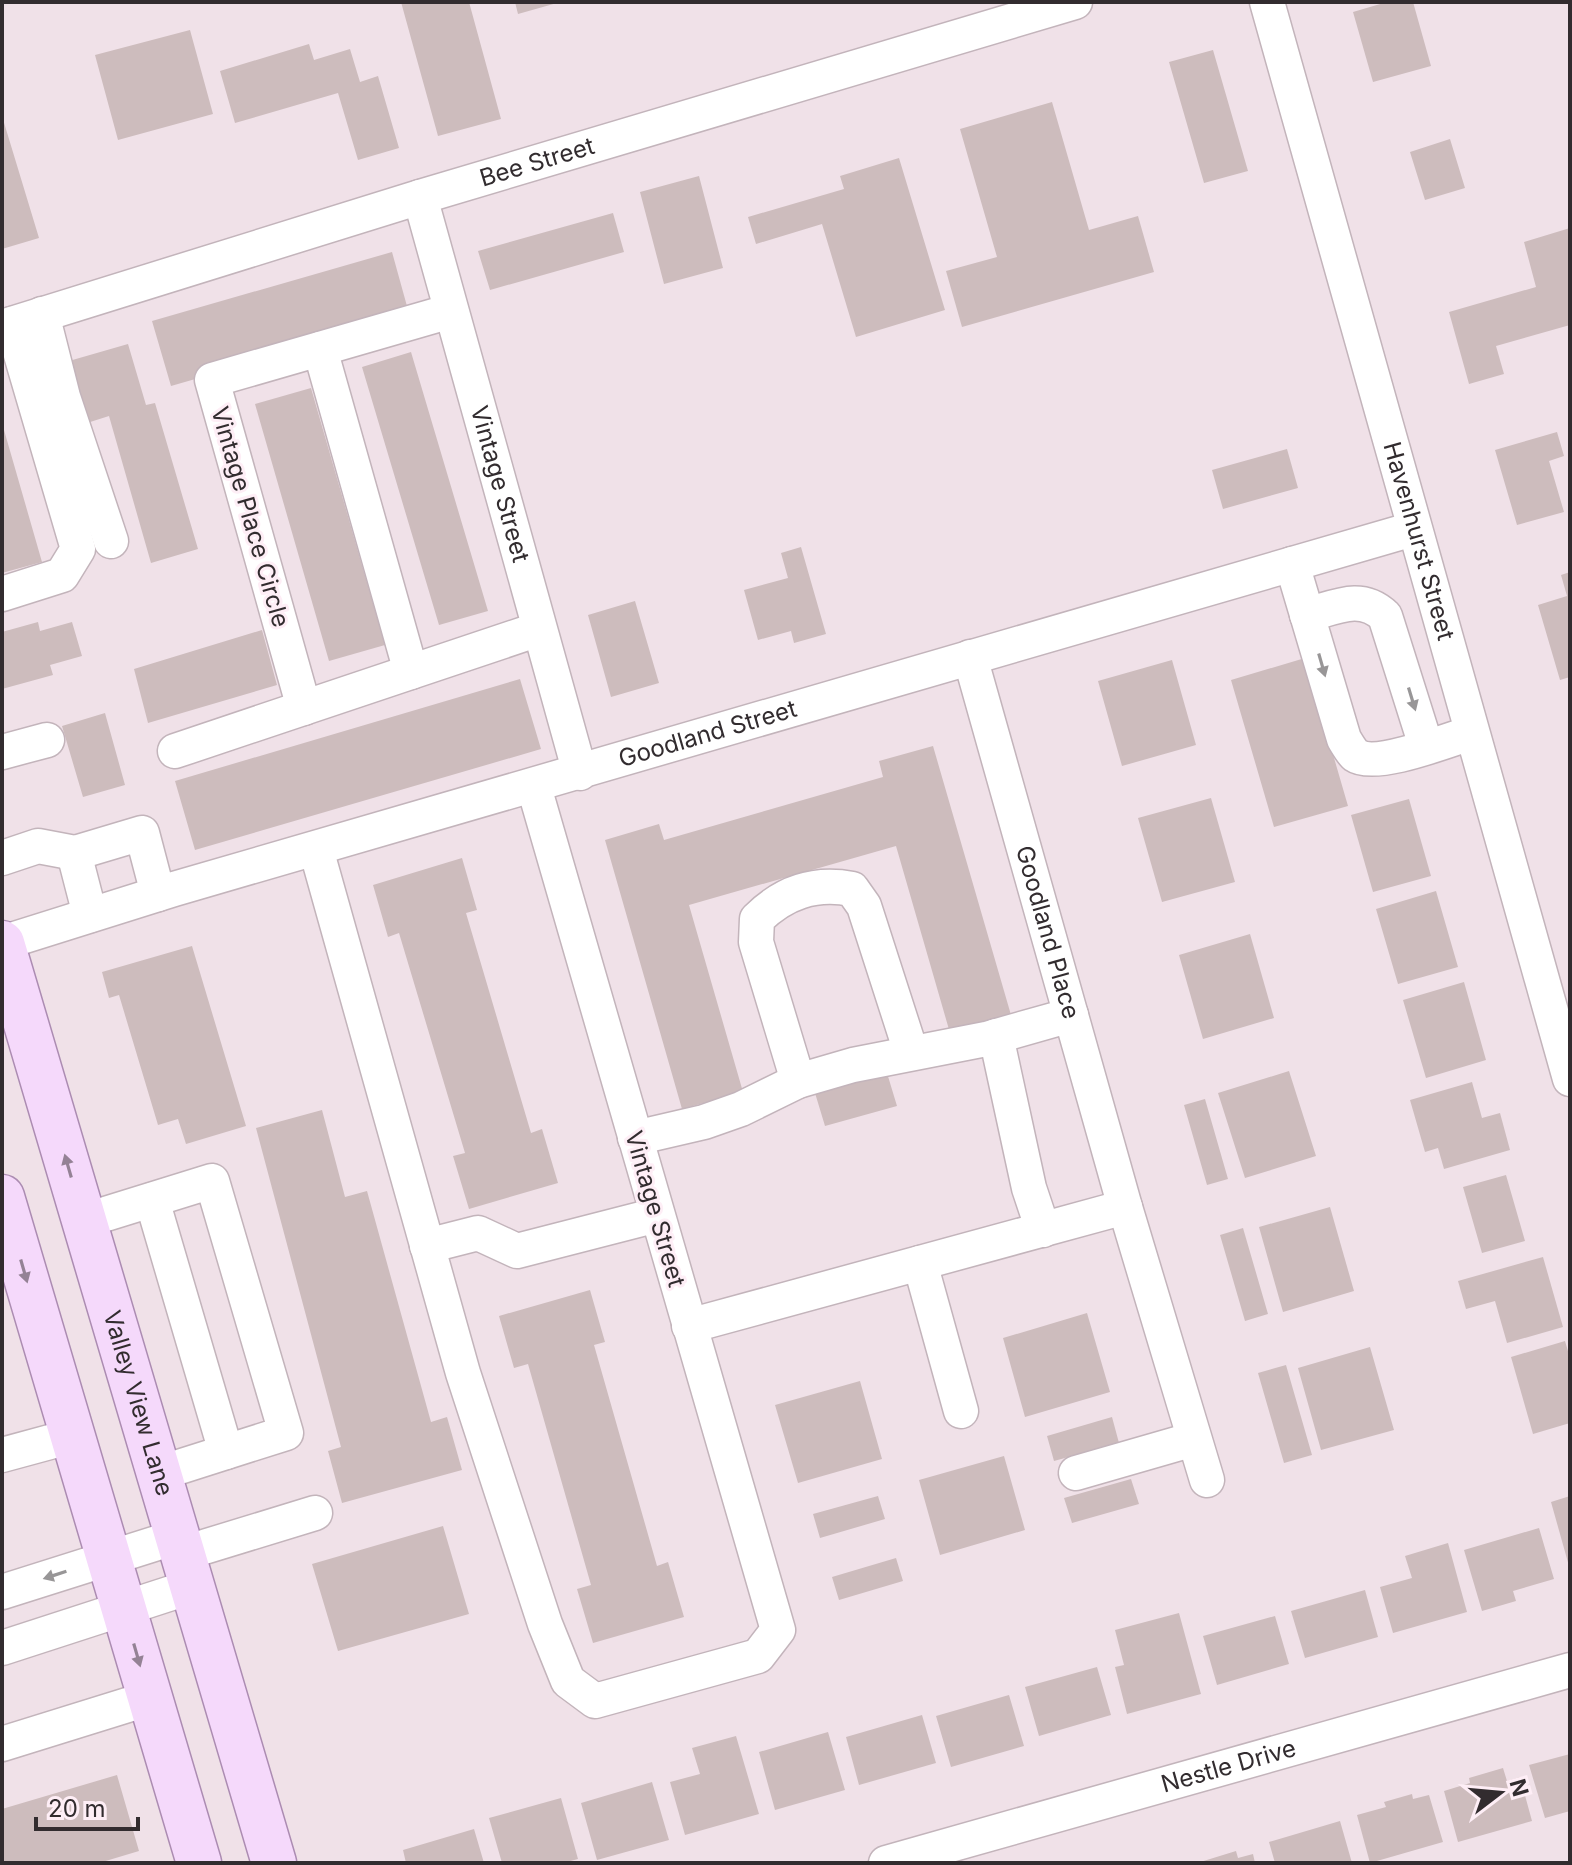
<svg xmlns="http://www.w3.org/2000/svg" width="1572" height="1865" font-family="Inter,sans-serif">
<rect width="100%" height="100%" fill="#f0e1e8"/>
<path fill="#cdbcbd" d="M 401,2 L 469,2 L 501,119 L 438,136 Z
M 515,2 L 557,2 L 557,3 L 518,14 Z
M 1387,2 L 1413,2 L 1431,66 L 1373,82 L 1353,12 Z
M 190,30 L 213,114 L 118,140 L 95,55 Z
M 309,44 L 314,60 L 350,49 L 360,82 L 378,76 L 399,148 L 358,160 L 338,93 L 235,123 L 220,71 Z
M 1213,50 L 1248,171 L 1204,183 L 1169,62 Z
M 1052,102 L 1089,230 L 1138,216 L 1154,272 L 962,327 L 946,271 L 997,257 L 960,129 Z
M 2,116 L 39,238 L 2,249 Z
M 1450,139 L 1465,188 L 1425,200 L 1410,152 Z
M 899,158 L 945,310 L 856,337 L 822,224 L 756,244 L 748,217 L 844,189 L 840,176 Z
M 699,176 L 723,268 L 664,284 L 640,192 Z
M 613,213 L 624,252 L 490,290 L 478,251 Z
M 1570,228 L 1570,325 L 1496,346 L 1504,374 L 1469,384 L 1449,312 L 1536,287 L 1524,242 Z
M 392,252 L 410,317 L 171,386 L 152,321 Z
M 128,344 L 146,405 L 155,403 L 198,549 L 151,563 L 109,416 L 87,423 L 69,361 Z
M 411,352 L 488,611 L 439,625 L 362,367 Z
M 311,388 L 385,645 L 329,661 L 255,404 Z
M 2,423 L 42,562 L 2,573 Z
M 1557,432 L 1564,456 L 1549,461 L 1564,512 L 1517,525 L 1495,450 Z
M 1287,449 L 1298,488 L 1223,509 L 1212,470 Z
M 801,547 L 826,634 L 794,643 L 791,631 L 758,640 L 744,590 L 788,578 L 781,553 Z
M 1570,572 L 1570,677 L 1560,680 L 1538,605 L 1567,596 L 1561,575 Z
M 635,601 L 659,683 L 611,697 L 588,615 Z
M 38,622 L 40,631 L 72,622 L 82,656 L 50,665 L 53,675 L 2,689 L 2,632 Z
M 262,630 L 277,685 L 148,723 L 134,669 Z
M 1305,658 L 1348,806 L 1274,827 L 1231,680 Z
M 1172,660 L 1196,745 L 1122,766 L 1098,681 Z
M 520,679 L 541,749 L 195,850 L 175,781 Z
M 105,713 L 125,785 L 83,797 L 62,726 Z
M 933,746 L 1011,1015 L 950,1033 L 896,846 L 689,905 L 743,1092 L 682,1109 L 605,840 L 659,824 L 664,840 L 883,777 L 879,761 Z
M 1211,798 L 1235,882 L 1162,902 L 1138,818 Z
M 1409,799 L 1431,876 L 1373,892 L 1351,815 Z
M 462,858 L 477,910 L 466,913 L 531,1133 L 542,1129 L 558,1183 L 469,1209 L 453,1156 L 465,1153 L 399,933 L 388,937 L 373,885 Z
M 1436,891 L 1458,967 L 1398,984 L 1376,909 Z
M 1250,934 L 1274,1018 L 1203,1039 L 1179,955 Z
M 192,946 L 246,1126 L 186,1144 L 178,1119 L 158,1125 L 119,995 L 109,998 L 102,972 Z
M 1464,982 L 1486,1060 L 1426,1078 L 1403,1000 Z
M 1289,1071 L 1316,1156 L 1245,1178 L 1218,1093 Z
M 887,1073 L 897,1106 L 825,1126 L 815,1093 Z
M 1472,1082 L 1482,1118 L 1500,1113 L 1510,1150 L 1444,1169 L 1438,1148 L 1425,1152 L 1410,1100 Z
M 1205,1099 L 1228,1179 L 1207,1185 L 1184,1105 Z
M 322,1110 L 345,1197 L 367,1191 L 431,1422 L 447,1417 L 462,1470 L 342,1503 L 328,1451 L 341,1447 L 256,1128 Z
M 1506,1175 L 1525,1241 L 1482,1253 L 1463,1187 Z
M 1330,1207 L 1354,1291 L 1283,1312 L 1259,1227 Z
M 1243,1228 L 1268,1314 L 1245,1321 L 1220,1235 Z
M 1543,1257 L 1563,1327 L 1507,1343 L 1495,1301 L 1466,1309 L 1458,1281 Z
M 590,1290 L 605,1342 L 594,1345 L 657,1566 L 668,1562 L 684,1617 L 593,1643 L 577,1589 L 591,1585 L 528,1364 L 514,1368 L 499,1316 Z
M 1087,1313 L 1110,1392 L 1025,1417 L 1003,1338 Z
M 1565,1341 L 1570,1358 L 1570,1423 L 1533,1434 L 1511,1357 Z
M 1370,1347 L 1394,1430 L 1321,1450 L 1298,1368 Z
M 1286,1365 L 1312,1455 L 1284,1463 L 1258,1373 Z
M 860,1381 L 882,1459 L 798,1483 L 775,1405 Z
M 1112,1417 L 1119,1443 L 1054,1461 L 1047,1436 Z
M 1004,1456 L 1025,1530 L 940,1555 L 919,1480 Z
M 1131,1479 L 1139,1504 L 1072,1523 L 1064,1498 Z
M 878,1496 L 885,1519 L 820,1538 L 813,1514 Z
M 1570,1496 L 1570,1566 L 1569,1566 L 1551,1502 Z
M 443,1526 L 469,1614 L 338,1651 L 312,1564 Z
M 1539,1528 L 1554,1579 L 1513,1591 L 1516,1601 L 1482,1611 L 1464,1550 Z
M 1448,1543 L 1467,1612 L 1393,1633 L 1380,1587 L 1412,1578 L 1405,1556 Z
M 896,1558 L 903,1581 L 839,1600 L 832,1577 Z
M 1365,1590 L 1378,1637 L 1305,1658 L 1291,1611 Z
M 1179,1613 L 1201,1694 L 1127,1714 L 1115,1667 L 1124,1665 L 1115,1630 Z
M 1275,1616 L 1289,1664 L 1217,1685 L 1203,1636 Z
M 1097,1667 L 1111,1715 L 1039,1736 L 1025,1687 Z
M 1009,1695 L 1024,1746 L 951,1767 L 936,1716 Z
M 922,1715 L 936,1763 L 859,1785 L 846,1737 Z
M 828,1732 L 845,1790 L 775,1810 L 759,1752 Z
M 736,1736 L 759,1814 L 685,1835 L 670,1782 L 700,1774 L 692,1748 Z
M 1570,1754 L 1570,1811 L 1545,1818 L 1529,1765 Z
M 1503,1768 L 1507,1781 L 1520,1777 L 1532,1821 L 1458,1842 L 1444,1791 L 1470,1783 L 1469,1778 Z
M 117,1775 L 139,1851 L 99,1863 L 2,1863 L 2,1809 Z
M 652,1782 L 669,1840 L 597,1860 L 581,1803 Z
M 1412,1794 L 1413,1799 L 1429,1795 L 1443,1842 L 1370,1863 L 1357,1815 L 1386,1807 L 1384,1802 Z
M 561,1798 L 578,1859 L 563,1863 L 502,1863 L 489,1818 Z
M 1340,1821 L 1352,1863 L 1275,1863 L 1269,1842 Z
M 474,1829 L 484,1863 L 406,1863 L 403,1850 Z
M 1236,1851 L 1238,1858 L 1253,1854 L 1255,1863 L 1197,1863 Z"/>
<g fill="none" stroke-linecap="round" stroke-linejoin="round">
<defs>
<g id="minor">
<path id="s1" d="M 1267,2 L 1570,1079"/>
<path id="s2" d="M 420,197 L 580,773"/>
<path d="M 42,314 L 63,397 L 111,541"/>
<path id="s3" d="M 2,327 L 420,197 L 1075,2"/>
<path d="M 320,349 L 411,672"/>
<path d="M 1292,564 L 1344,739 C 1347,744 1351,751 1355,755 C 1375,769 1448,740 1471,733"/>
<path d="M 2,594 L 62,575 L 78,549 L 12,324"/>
<path d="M 1307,615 C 1336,607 1361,593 1385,616 L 1426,746"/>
<path id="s4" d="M 970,657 L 1125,1207 L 1207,1480"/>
<path d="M 304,708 L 212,380 L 451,311"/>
<path d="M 175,751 L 539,629"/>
<path d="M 2,752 L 47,740"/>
<path d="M 316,849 L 463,1373 L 545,1624 L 568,1681 L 595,1701 L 758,1656 L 778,1630 L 534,787"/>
<path d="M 74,853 L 90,915"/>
<path d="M 2,858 L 38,846 L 75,853 L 142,833 L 158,894"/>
<path id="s5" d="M 2,943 L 174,889 L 1413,529"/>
<path d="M 996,1036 L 1029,1188 L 1043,1230"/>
<path d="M 798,1081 L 756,942 L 757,919 C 784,892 815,882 852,889 L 864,906 L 911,1052"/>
<path d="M 635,1138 L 704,1122 L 741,1109 L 798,1081 L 853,1065 L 986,1039 L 1071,1015"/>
<path d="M 152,1200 L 226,1452"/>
<path d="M 83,1221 L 212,1181 L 286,1433 L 157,1474"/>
<path d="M 427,1246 L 478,1233 L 517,1251 L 657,1215"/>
<path d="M 920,1263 L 961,1411"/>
<path d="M 689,1326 L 1125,1207"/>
<path d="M 2,1455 L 72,1436"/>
<path d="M 1076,1473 L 1194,1439"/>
<path d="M 181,1554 L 315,1513"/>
<path d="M 2,1592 L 176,1537"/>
<path d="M 2,1648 L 190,1587"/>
<path d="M 2,1744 L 150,1698"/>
<path id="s6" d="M 886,1863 L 1570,1670"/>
</g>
<g id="major">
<path id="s7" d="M 2,943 L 274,1863"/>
<path d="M 2,1197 L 199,1863"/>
</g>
</defs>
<use href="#minor" stroke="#c3b4bb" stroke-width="37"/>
<use href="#major" stroke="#ac8cb2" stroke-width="47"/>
<use href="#minor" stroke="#fff" stroke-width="34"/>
<use href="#major" stroke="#f5d9fb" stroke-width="44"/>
</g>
<defs><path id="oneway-solid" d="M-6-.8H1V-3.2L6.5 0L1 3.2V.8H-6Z" transform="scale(2)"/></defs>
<g fill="#989697">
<use href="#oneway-solid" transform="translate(1322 665) rotate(74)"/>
<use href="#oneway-solid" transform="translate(1412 699) rotate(73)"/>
<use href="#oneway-solid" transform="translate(55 1575) rotate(162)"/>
</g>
<g fill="#948295">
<use href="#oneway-solid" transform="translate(68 1166) rotate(-106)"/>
<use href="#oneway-solid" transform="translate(24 1271) rotate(74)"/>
<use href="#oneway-solid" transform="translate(137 1655) rotate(74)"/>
</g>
<g text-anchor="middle" stroke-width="6" stroke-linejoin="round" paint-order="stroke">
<g font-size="24" fill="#322c2f" stroke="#feeef6">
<text dy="8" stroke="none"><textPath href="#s3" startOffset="560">Bee Street</textPath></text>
<text dy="8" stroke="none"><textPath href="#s2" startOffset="298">Vintage Street</textPath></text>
<text transform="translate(250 517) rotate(74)" y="8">Vintage Place Circle</text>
<text dy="8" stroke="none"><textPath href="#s1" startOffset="560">Havenhurst Street</textPath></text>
<text dy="8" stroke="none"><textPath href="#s5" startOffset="736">Goodland Street</textPath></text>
<text dy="8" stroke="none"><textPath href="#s4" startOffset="286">Goodland Place</textPath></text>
<text transform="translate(655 1209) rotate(74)" y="8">Vintage Street</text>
<text dy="8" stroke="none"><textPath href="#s7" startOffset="480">Valley View Lane</textPath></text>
<text dy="8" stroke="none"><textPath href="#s6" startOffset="356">Nestle Drive</textPath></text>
</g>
</g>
<rect width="1572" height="1865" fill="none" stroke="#322c2f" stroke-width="8"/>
<g transform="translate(1500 1793) rotate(74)" stroke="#feeef6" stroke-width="6" paint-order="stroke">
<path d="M0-6L14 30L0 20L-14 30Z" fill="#322c2f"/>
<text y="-12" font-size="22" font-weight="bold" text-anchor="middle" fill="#322c2f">N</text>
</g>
<path d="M36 1817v12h102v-12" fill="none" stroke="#322c2f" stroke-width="4"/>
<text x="48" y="1817" font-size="24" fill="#322c2f" stroke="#feeef6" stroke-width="6" paint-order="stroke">20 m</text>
</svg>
